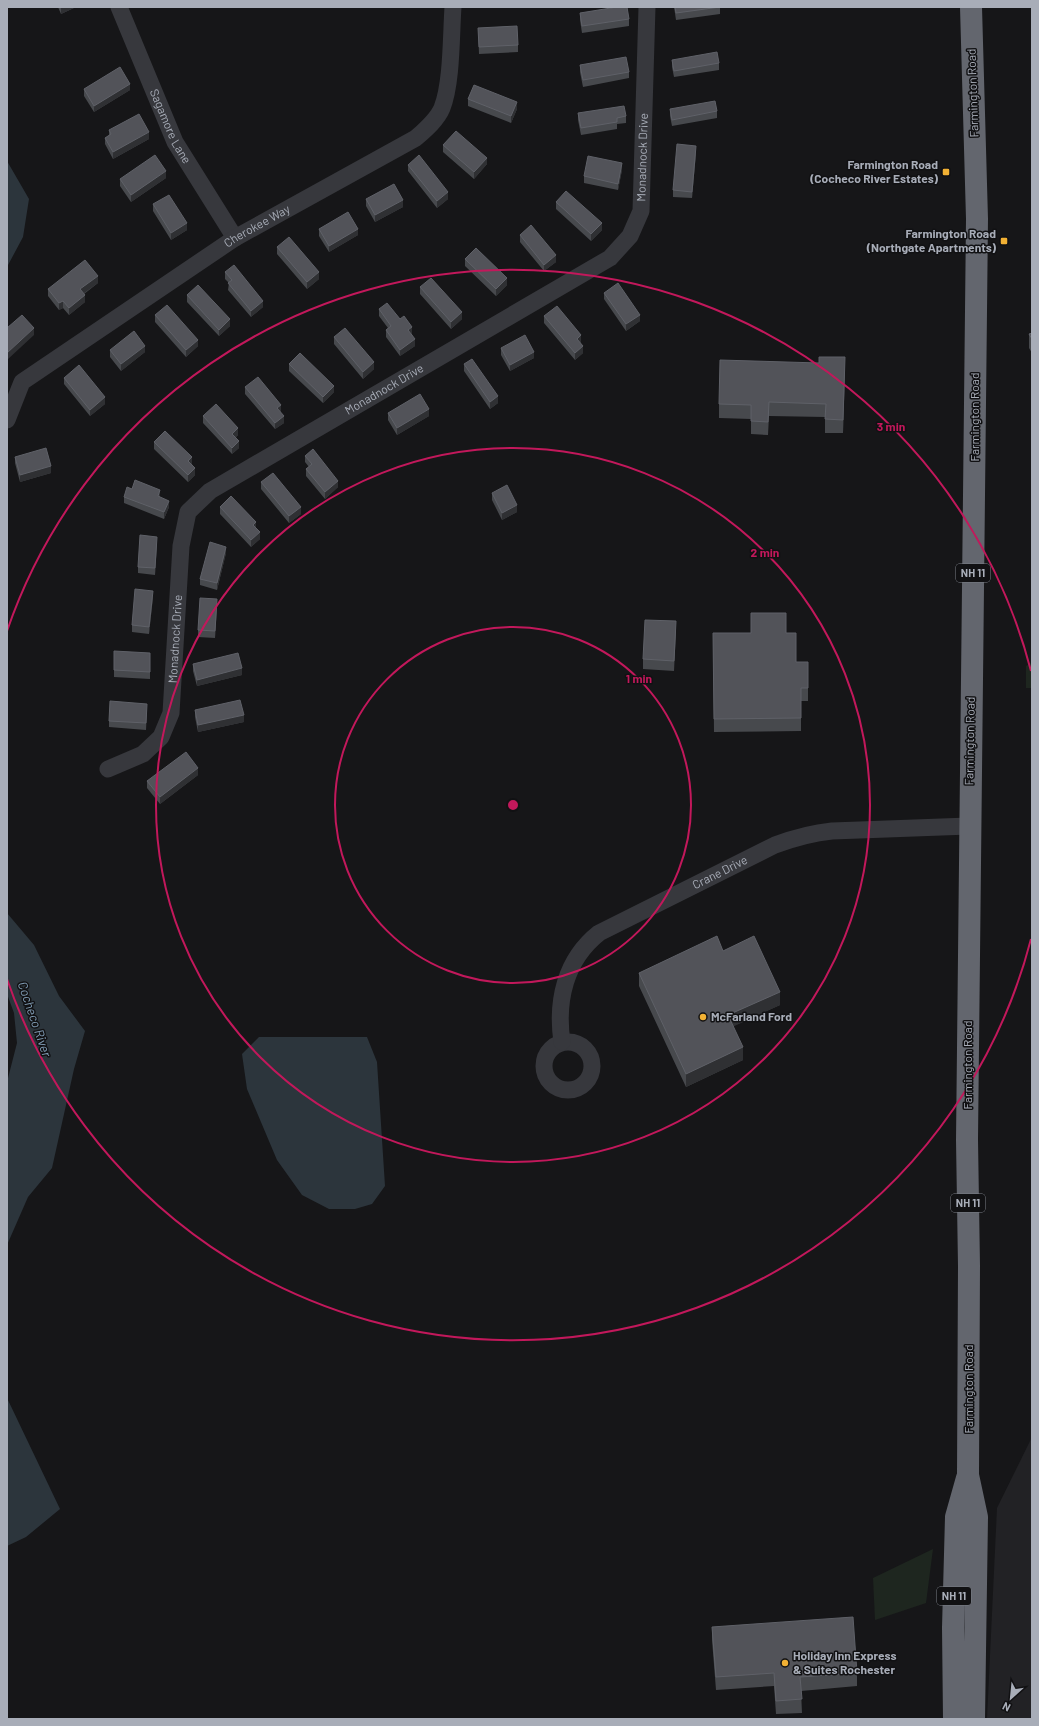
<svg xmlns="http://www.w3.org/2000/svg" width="1039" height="1726" font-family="Barlow,sans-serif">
<rect width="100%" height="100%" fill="#161618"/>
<path fill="#222225" d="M 1032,1437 L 1032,1719 L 987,1719 L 997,1508 Z"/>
<path fill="#1e261f" d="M 1032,662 L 1032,688 L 1026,688 L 1026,666 Z
M 933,1549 L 926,1603 L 875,1620 L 873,1578 Z"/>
<path fill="#2c353c" d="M 7,161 L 29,199 L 23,237 L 7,267 Z
M 7,913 L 34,945 L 59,996 L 85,1031 L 74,1069 L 52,1168 L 28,1197 L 7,1245 L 7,1082 L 17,1043 L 14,1013 L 7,994 Z
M 259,1037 L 367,1037 L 377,1062 L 385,1186 L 372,1204 L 355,1209 L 329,1209 L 302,1195 L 277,1160 L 247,1089 L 242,1054 Z
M 7,1398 L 60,1509 L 26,1537 L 7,1546 Z"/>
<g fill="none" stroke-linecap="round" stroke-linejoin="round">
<g stroke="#37383d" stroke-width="17">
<path id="s1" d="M 119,7 L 175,142 L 235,238"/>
<path id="s2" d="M 7,420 L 22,382 L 235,238 L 416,138 C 425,130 437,120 442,108 C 452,83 451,35 453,7"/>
<path id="s3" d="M 108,769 L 143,754 L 161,737 L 171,713 L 181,546 L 188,512 L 210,491 L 610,258 L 630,236 L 641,211 L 647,7"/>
<circle cx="568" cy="1066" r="24"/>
<path id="s4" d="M 562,1042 C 556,1001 565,960 599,933 L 775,845 C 794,838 812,833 832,831 L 969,826"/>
</g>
<path stroke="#63666e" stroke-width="22" d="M 971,7 L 977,219 L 967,1140 L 969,1266 L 968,1475 L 977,1517 L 974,1719
M 954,1719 L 953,1628 L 956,1517 L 967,1478"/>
</g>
<path fill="#47494d" d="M 58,7 L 76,7 L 61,14 Z
M 674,7 L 720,7 L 720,14 L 676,20 Z
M 580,13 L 629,19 L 629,26 L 582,33 L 580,20 Z
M 478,28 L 518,45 L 518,52 L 479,54 Z
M 672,60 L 719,63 L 719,70 L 674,77 L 672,67 Z
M 580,65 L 629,72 L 629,78 L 583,87 L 580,72 Z
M 84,89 L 130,90 L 94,112 L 84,96 Z
M 468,99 L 517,109 L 511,123 L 468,106 Z
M 670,109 L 717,111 L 717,118 L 672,126 L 670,116 Z
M 578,113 L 626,116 L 626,123 L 617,124 L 617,129 L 581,135 L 578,120 Z
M 109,130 L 149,139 L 113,159 L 105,144 L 105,138 L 109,136 Z
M 443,145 L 487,164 L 474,179 L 443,152 Z
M 696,153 L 692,198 L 673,197 L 673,190 Z
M 408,165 L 448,199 L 437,208 L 408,171 Z
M 622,170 L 618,190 L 584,183 L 584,176 Z
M 166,178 L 131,202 L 120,186 L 120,179 Z
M 366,199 L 403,207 L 375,222 L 366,206 Z
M 556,202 L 602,230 L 591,241 L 556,209 Z
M 153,204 L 187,230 L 171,240 L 153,211 Z
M 319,229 L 358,235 L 329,252 L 319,236 Z
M 520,235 L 556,262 L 544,271 L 520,242 Z
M 277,247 L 319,279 L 307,289 L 277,254 Z
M 465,259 L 507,285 L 496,296 L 465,266 Z
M 225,272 L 263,307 L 251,317 L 228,290 L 229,283 L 225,279 Z
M 98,283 L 84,294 L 85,302 L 69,315 L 63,308 L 59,310 L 48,296 L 48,289 Z
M 420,287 L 462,319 L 451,329 L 420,294 Z
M 604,293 L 640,321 L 626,331 L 604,299 Z
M 187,295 L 230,326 L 219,336 L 187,302 Z
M 379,309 L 400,319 L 412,334 L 415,346 L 400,356 L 386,337 L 386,330 L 388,328 L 379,316 Z
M 155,315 L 198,346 L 186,357 L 155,322 Z
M 544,316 L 581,342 L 580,343 L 583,353 L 575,360 L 544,323 Z
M 1032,333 L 1032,353 L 1029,348 L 1029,334 Z
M 334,337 L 374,369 L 363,379 L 334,344 Z
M 501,348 L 534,358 L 510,371 L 501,355 Z
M 110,350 L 145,352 L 121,371 L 110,357 Z
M 289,364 L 334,392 L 323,403 L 289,371 Z
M 464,364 L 498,403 L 490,409 L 464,371 Z
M 845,371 L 843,433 L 825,433 L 825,417 L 769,416 L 768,435 L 751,434 L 751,419 L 719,418 L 719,404 Z
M 64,378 L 105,404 L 90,416 L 64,384 Z
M 245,387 L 281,411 L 280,412 L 284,423 L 275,429 L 245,394 Z
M 388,413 L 429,416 L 397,435 L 388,420 Z
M 203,416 L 238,435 L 236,437 L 239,448 L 232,454 L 203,423 Z
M 154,442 L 192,464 L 195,475 L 188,482 L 154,449 Z
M 305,456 L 338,487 L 325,499 L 306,476 L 306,469 L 309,467 L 305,462 Z
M 15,457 L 51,473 L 20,482 L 15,463 Z
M 261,482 L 301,514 L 289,523 L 261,489 Z
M 492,493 L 517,512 L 502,520 L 492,500 Z
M 160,496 L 160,497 L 169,507 L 164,519 L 124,503 L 124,497 Z
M 220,507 L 260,539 L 251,547 L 220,514 Z
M 157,543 L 155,575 L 138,573 L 138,567 Z
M 226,553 L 217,590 L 200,585 L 200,579 Z
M 153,597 L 149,634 L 132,632 L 132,625 Z
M 217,606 L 215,638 L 198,637 L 198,630 Z
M 676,631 L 674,671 L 643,669 L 643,659 Z
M 713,633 L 786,633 L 796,662 L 808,662 L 808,701 L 801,701 L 801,731 L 714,732 Z
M 150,653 L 150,679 L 114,677 L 114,670 Z
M 193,664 L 242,675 L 197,686 L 193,671 Z
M 147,710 L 146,730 L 109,727 L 109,721 Z
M 195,710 L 244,722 L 198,732 L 195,717 Z
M 198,775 L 160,804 L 147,788 L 147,781 Z
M 723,951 L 780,1005 L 733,1026 L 743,1060 L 686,1087 L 639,986 L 639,973 Z
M 712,1627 L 857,1673 L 857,1686 L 801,1691 L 802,1713 L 776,1714 L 774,1686 L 716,1690 L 712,1640 Z"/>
<path fill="#2f3033" d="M 61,7 L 76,7 L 61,14 Z
M 130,84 L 130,90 L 94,112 L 94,106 Z
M 517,102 L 517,109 L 511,123 L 511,116 Z
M 149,132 L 149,139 L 113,159 L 113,152 Z
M 696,146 L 696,153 L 692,198 L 692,192 Z
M 487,158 L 487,164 L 474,179 L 474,172 Z
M 622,163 L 622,170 L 618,190 L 618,184 Z
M 166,171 L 166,178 L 131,202 L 131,195 Z
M 448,192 L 448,199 L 437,208 L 437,201 Z
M 403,200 L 403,207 L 375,222 L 375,215 Z
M 187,223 L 187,230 L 171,240 L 171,233 Z
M 602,223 L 602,230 L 591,241 L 591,234 Z
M 358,229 L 358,235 L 329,252 L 329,246 Z
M 556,255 L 556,262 L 544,271 L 544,265 Z
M 319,272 L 319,279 L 307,289 L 307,282 Z
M 98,276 L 98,283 L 80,296 L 80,289 Z
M 507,278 L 507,285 L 496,296 L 496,289 Z
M 85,295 L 85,302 L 69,315 L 69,308 Z
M 63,301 L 63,308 L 59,310 L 59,303 Z
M 263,301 L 263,307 L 251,317 L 251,311 Z
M 462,312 L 462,319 L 451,329 L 451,322 Z
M 640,315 L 640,321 L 626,331 L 626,324 Z
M 230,319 L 230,326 L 219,336 L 219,330 Z
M 412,327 L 412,334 L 408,336 L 408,330 Z
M 34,328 L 34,335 L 7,360 L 7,353 Z
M 581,335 L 581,342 L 577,346 L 577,339 Z
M 415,339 L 415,346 L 400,356 L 400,350 Z
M 198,340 L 198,346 L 186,357 L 186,350 Z
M 145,346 L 145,352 L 121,371 L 121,364 Z
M 583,346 L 583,353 L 575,360 L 575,353 Z
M 534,352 L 534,358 L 510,371 L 510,365 Z
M 845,357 L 845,371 L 843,433 L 843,420 Z
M 374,362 L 374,369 L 363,379 L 363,372 Z
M 334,386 L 334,392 L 323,403 L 323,397 Z
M 498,396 L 498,403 L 490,409 L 490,402 Z
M 105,397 L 105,404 L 90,416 L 90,410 Z
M 281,405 L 281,411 L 277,414 L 277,408 Z
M 429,409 L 429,416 L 397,435 L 397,428 Z
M 284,416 L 284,423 L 275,429 L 275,423 Z
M 238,428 L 238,435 L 232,440 L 232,434 Z
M 239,441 L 239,448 L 232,454 L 232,448 Z
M 192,457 L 192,464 L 188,468 L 188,461 Z
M 51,466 L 51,473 L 20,482 L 20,475 Z
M 195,468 L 195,475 L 188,482 L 188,475 Z
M 338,481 L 338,487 L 325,499 L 325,492 Z
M 160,490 L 160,496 L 158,503 L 158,496 Z
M 169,501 L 169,507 L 164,519 L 164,512 Z
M 517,505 L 517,512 L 502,520 L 502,513 Z
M 301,507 L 301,514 L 289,523 L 289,516 Z
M 256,522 L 256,529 L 253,525 Z
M 260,532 L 260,539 L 251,547 L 251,540 Z
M 157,537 L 157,543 L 155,575 L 155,568 Z
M 226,547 L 226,553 L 217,590 L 217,583 Z
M 153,591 L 153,597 L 149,634 L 149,627 Z
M 217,599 L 217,606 L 215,638 L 215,631 Z
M 242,668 L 242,675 L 197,686 L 197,680 Z
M 244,715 L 244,722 L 198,732 L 198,725 Z
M 198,768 L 198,775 L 160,804 L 160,797 Z
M 780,992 L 780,1005 L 728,1029 L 728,1015 Z
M 743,1047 L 743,1060 L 686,1087 L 686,1074 Z"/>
<path fill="#525359" stroke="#5f6168" d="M 617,7 L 627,7 L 629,19 L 582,26 L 580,13 Z
M 675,7 L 720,7 L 676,13 Z
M 517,26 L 518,45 L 479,47 L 478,28 Z
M 717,52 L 719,63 L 674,71 L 672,60 Z
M 626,57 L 629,72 L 583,80 L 580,65 Z
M 120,67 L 130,84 L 94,106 L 84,89 Z
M 474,85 L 517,102 L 511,116 L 468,99 Z
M 715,101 L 717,111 L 672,120 L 670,109 Z
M 624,106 L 626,116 L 617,118 L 617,122 L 581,128 L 578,113 Z
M 139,114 L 149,132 L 113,152 L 105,138 L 111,134 L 109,130 Z
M 456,131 L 487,158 L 474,172 L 443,145 Z
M 677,144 L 696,146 L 692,192 L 673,190 Z
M 155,155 L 166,171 L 131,195 L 120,179 Z
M 419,155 L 448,192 L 437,201 L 408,165 Z
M 588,156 L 622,163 L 618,184 L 584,176 Z
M 394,184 L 403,200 L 375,215 L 366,199 Z
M 566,191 L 602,223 L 591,234 L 556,202 Z
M 169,195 L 187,223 L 171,233 L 153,204 Z
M 348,212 L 358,229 L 329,246 L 319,229 Z
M 531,225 L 556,255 L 544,265 L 520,235 Z
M 289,237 L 319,272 L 307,282 L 277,247 Z
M 476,248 L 507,278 L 496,289 L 465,259 Z
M 85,260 L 98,276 L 80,289 L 85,295 L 69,308 L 63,301 L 59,303 L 48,289 Z
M 234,265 L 263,301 L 251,311 L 228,283 L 232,280 L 225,272 Z
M 431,278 L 462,312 L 451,322 L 420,287 Z
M 618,283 L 640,315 L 626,324 L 604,293 Z
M 198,285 L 230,319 L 219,330 L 187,295 Z
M 387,303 L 400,319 L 404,316 L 412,327 L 408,330 L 415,339 L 400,350 L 386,330 L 391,326 L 379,309 Z
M 167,305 L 198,340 L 186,350 L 155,315 Z
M 557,306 L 581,335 L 577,339 L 583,346 L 575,353 L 544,316 Z
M 22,315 L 34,328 L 7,353 L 7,328 Z
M 345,328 L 374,362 L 363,372 L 334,337 Z
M 134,331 L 145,346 L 121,364 L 110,350 Z
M 1032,333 L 1032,339 L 1029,334 Z
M 525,335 L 534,352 L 510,365 L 501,348 Z
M 300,353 L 334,386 L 323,397 L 289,364 Z
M 819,357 L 845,357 L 843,420 L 825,419 L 826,404 L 769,402 L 768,422 L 751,421 L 751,405 L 719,404 L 720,360 L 819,363 Z
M 472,359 L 498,396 L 490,402 L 464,364 Z
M 79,365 L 105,397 L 90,410 L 64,378 Z
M 258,377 L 281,405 L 277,408 L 284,416 L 275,423 L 245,387 Z
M 420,394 L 429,409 L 397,428 L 388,413 Z
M 216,404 L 238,428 L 232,434 L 239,441 L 232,448 L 203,416 Z
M 165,431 L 192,457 L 188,461 L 195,468 L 188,475 L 154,442 Z
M 46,448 L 51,466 L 20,475 L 15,457 Z
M 313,449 L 338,481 L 325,492 L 306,469 L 312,464 L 305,456 Z
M 273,473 L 301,507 L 289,516 L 261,482 Z
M 135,480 L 160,490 L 158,496 L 169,501 L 164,512 L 124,497 L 127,487 L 132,489 Z
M 507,485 L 517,505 L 502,513 L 492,493 Z
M 231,496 L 256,522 L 253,525 L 260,532 L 251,540 L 220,507 Z
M 140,535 L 157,537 L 155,568 L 138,567 Z
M 210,542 L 226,547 L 217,583 L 200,579 Z
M 135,589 L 153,591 L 149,627 L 132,625 Z
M 200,598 L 217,599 L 215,631 L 198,630 Z
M 751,613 L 786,613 L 786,633 L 796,633 L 796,662 L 808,662 L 808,688 L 801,688 L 801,718 L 714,719 L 713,633 L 751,633 Z
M 645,620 L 676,621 L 674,661 L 643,659 Z
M 114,651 L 150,653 L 150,672 L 114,670 Z
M 238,653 L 242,668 L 197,680 L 193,664 Z
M 240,700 L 244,715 L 198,725 L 195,710 Z
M 110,701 L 147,704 L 146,723 L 109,721 Z
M 186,752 L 198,768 L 160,797 L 147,781 Z
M 717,936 L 723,951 L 754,936 L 780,992 L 728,1015 L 743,1047 L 686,1074 L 639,973 Z
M 853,1617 L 857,1673 L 800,1677 L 802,1699 L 776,1701 L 774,1673 L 716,1677 L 712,1627 Z"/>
<g fill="none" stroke="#c2185b" stroke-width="2">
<circle cx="513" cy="805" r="178"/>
<circle cx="513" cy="805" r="357"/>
<path d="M1031 939A535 535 0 0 1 7 979M7 631A535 535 0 0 1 1031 671"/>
</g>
<g fill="#f2b134" stroke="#111113" stroke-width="1.5">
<rect x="942" y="168" width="8" height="8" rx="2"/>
<rect x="1000" y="237" width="8" height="8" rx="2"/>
<circle cx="703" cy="1017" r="4"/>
<circle cx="785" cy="1663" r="4"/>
</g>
<g text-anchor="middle" stroke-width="3" stroke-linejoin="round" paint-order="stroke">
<g fill="#111113" stroke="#7b7e86" stroke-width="1">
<rect x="956" y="564" width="34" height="18" rx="3"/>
<rect x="951" y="1194" width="34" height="18" rx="3"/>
<rect x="937" y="1587" width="34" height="18" rx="3"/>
</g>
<g font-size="11" font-weight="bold" fill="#a8adb8">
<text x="973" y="577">NH 11</text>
<text x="968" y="1207">NH 11</text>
<text x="954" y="1600">NH 11</text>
</g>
<g font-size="12" fill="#a8adb8" stroke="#111113">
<text transform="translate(973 93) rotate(-92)" y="4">Farmington Road</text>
<text dy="4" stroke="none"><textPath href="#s1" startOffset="130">Sagamore Lane</textPath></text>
<text dy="4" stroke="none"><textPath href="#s3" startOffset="895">Monadnock Drive</textPath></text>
<text dy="4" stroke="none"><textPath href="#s2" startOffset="323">Cherokee Way</textPath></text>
<text dy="4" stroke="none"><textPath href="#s3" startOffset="523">Monadnock Drive</textPath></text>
<text transform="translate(975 417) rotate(-90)" y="4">Farmington Road</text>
<text dy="4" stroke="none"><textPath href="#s3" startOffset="163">Monadnock Drive</textPath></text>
<text transform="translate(970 741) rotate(-89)" y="4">Farmington Road</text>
<text dy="4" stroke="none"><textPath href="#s4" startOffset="256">Crane Drive</textPath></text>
<text transform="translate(968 1065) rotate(-90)" y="4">Farmington Road</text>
<text transform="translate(969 1389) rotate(-90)" y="4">Farmington Road</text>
</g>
<g font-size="12" font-weight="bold" fill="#a8adb8" stroke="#111113" text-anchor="end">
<text x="938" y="169">Farmington Road<tspan x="938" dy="14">(Cocheco River Estates)</tspan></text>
<text x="996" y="238">Farmington Road<tspan x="996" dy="14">(Northgate Apartments)</tspan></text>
<text x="711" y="1021" text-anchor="start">McFarland Ford</text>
<text x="793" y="1660" text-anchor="start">Holiday Inn Express<tspan x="793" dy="14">&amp; Suites Rochester</tspan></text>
</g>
<g font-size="13" font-style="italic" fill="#7f9bb3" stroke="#111113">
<text transform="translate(35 1019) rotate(71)" y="5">Cocheco River</text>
</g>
</g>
<circle cx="513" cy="805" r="6" fill="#c2185b" stroke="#111113" stroke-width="2"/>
<g font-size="12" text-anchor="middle" font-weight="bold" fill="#c2185b" stroke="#111113" stroke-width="3" stroke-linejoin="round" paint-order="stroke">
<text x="891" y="431">3 min</text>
<text x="765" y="557">2 min</text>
<text x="639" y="683">1 min</text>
</g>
<rect width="1039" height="1726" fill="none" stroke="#a8adb8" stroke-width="16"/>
<g transform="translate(1011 1698) rotate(207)" stroke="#111113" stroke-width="3" paint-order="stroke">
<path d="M0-3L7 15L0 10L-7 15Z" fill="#a8adb8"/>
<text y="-6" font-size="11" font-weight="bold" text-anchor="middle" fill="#a8adb8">N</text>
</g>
</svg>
